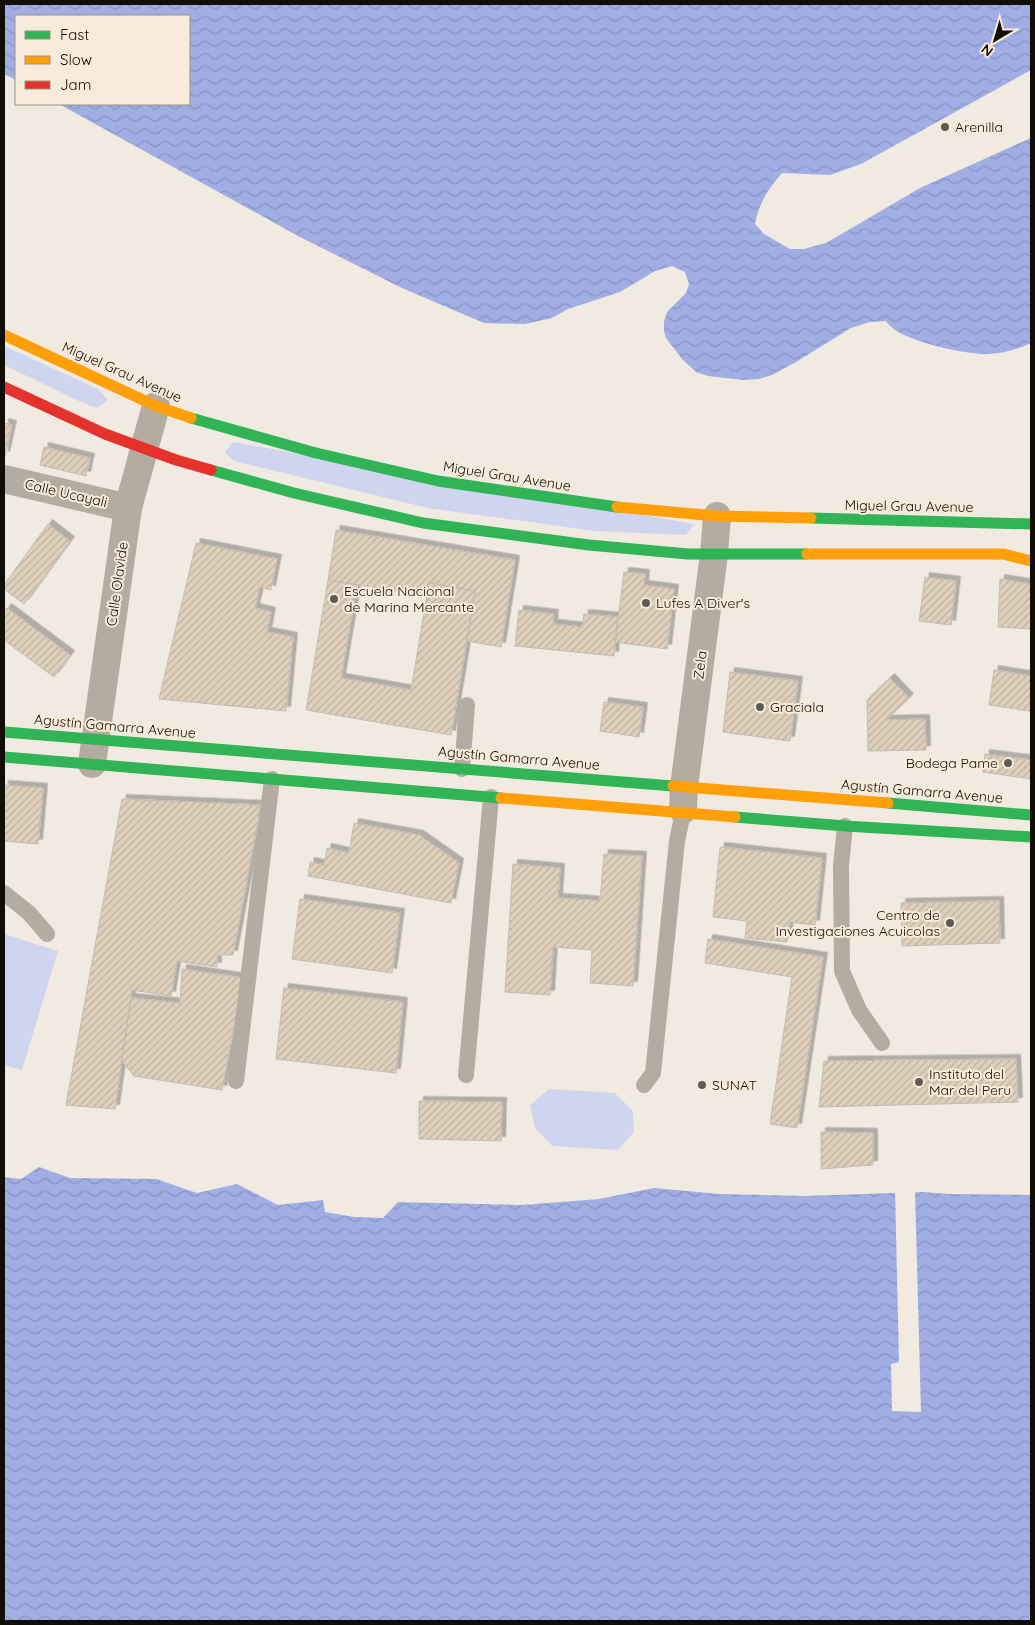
<svg xmlns="http://www.w3.org/2000/svg" width="1035" height="1625" font-family="Quicksand,sans-serif">
<defs>
<pattern id="water-waves" width="16" height="10" patternUnits="userSpaceOnUse" patternTransform="scale(1.25)"><rect width="16" height="10" fill="#a0aee4"/><path d="M0 5q4-4 8 0t8 0" fill="none" stroke="#8994c2"/></pattern>
<pattern id="building-hatch" width="6" height="6" patternUnits="userSpaceOnUse" patternTransform="scale(1.25)"><rect width="6" height="6" fill="#ded0bb"/><path d="M-1 1l2-2M0 6l6-6M5 7l2-2" fill="none" stroke="#bdb19f"/></pattern>
<filter id="shadow"><feDropShadow dx="4.5" dy="-4.5" stdDeviation="0" flood-color="#0004"/></filter>
</defs>
<rect width="100%" height="100%" fill="#f1eae0"/>
<path fill="#cfd5ef" d="M 4,346 L 98,389 L 108,400 L 97,408 L 81,402 L 4,365 Z
M 233,442 L 694,524 L 686,535 L 595,531 L 428,508 L 234,461 L 225,453 Z
M 4,934 L 58,951 L 22,1070 L 4,1065 Z
M 549,1089 L 615,1093 L 633,1111 L 634,1132 L 618,1150 L 552,1146 L 535,1128 L 530,1105 Z"/>
<path fill="url(#water-waves)" d="M 4,4 L 1031,4 L 1031,70 L 861,164 L 830,175 L 782,173 C 768,189 759,203 755,224 L 764,234 L 790,249 L 804,249 L 826,243 L 920,188 L 1031,138 L 1031,343 C 1018,349 1005,353 990,354 C 968,355 912,343 894,329 C 891,327 888,324 886,321 L 870,322 L 851,328 L 796,362 L 772,375 L 759,379 L 743,380 L 708,376 L 696,372 L 682,359 L 666,338 L 664,331 L 664,321 L 667,312 L 686,293 L 689,284 L 685,272 L 672,266 L 655,271 L 620,292 L 568,309 L 552,318 L 525,324 L 484,323 L 402,288 L 300,237 L 59,104 L 189,104 L 189,16 L 16,16 L 16,80 L 4,74 Z
M 39,1167 L 70,1178 L 156,1179 L 197,1193 L 237,1184 L 278,1205 L 323,1200 L 325,1212 L 354,1217 L 383,1218 L 398,1202 L 522,1205 L 599,1199 L 654,1188 L 719,1194 L 805,1196 L 922,1192 L 951,1194 L 1031,1195 L 1031,1621 L 4,1621 L 4,1177 L 21,1179 Z"/>
<path fill="#f1eae0" d="M 895,1190 L 915,1190 L 921,1412 L 892,1411 L 891,1364 L 899,1362 Z"/>
<path fill="url(#building-hatch)" stroke="#c2bcb5" filter="url(#shadow)" d="M 4,423 L 12,425 L 5,456 L 4,456 Z
M 44,447 L 90,458 L 86,476 L 40,465 Z
M 48,524 L 70,541 L 24,604 L 4,589 L 4,585 Z
M 336,530 L 515,560 L 501,647 L 467,641 L 475,591 L 429,583 L 427,596 L 328,580 Z
M 196,543 L 277,559 L 271,590 L 260,587 L 255,608 L 271,612 L 267,632 L 293,637 L 286,711 L 159,699 Z
M 624,572 L 645,574 L 644,585 L 674,589 L 667,649 L 615,642 Z
M 925,577 L 956,581 L 951,625 L 919,621 Z
M 1000,579 L 1031,584 L 1031,629 L 998,627 Z
M 328,580 L 357,585 L 341,678 L 411,690 L 429,583 L 475,591 L 451,735 L 306,710 Z
M 7,608 L 70,655 L 54,677 L 4,640 L 4,612 Z
M 519,610 L 554,614 L 553,624 L 582,627 L 584,614 L 618,617 L 614,656 L 515,646 Z
M 994,670 L 1031,676 L 1030,711 L 989,705 Z
M 730,672 L 798,681 L 790,741 L 723,732 Z
M 890,678 L 909,698 L 886,720 L 925,719 L 926,750 L 868,751 L 867,700 Z
M 604,702 L 643,707 L 639,737 L 600,731 Z
M 985,754 L 1031,760 L 1031,779 L 983,772 Z
M 4,785 L 43,788 L 38,844 L 4,841 Z
M 122,799 L 261,805 L 233,955 L 217,955 L 217,967 L 177,961 L 171,996 L 132,990 L 115,1109 L 66,1105 Z
M 354,823 L 419,835 L 459,863 L 451,903 L 308,876 L 310,862 L 324,865 L 327,848 L 349,853 Z
M 720,847 L 822,858 L 815,925 L 789,922 L 787,942 L 745,938 L 747,921 L 713,917 Z
M 604,854 L 642,856 L 633,986 L 590,983 L 592,950 L 553,947 L 550,995 L 505,992 L 513,864 L 560,868 L 558,898 L 600,901 Z
M 300,899 L 400,913 L 392,973 L 292,959 Z
M 999,901 L 1000,943 L 902,946 L 901,903 Z
M 708,939 L 823,957 L 797,1128 L 770,1124 L 792,977 L 705,963 Z
M 182,969 L 243,978 L 222,1090 L 134,1076 L 122,1061 L 131,998 L 180,1003 Z
M 284,988 L 403,1002 L 396,1073 L 276,1059 Z
M 1016,1059 L 1018,1102 L 819,1107 L 824,1061 Z
M 419,1101 L 502,1102 L 501,1141 L 419,1139 Z
M 821,1132 L 873,1133 L 873,1165 L 821,1169 Z"/>
<g fill="none" stroke-linecap="round" stroke-linejoin="round">
<path stroke="#b5aca1" stroke-width="16" d="M 462,769 L 467,705
M 845,826 L 841,865 L 842,971 L 859,1010 L 882,1043
M 4,893 L 29,913 L 47,934
M 466,1075 L 491,797
M 236,1081 L 272,779
M 644,1085 L 653,1073 L 677,841 L 683,813"/>
<path stroke="#b5aca1" stroke-width="28" d="M 4,479 L 128,508
M 92,764 L 128,508 L 156,406
M 683,810 L 684,787 L 714,554 L 717,516"/>
<path stroke="#30b455" stroke-width="11" d="M 191,418 L 316,453 L 438,481 L 617,507
M 211,470 L 294,493 L 423,523 L 589,545 L 688,554 L 807,554
M 811,518 L 1031,524
M 4,732 L 673,786
M 4,757 L 501,798
M 888,803 L 1031,815
M 735,817 L 845,826 L 1031,837"/>
<path stroke="#ff9f0a" stroke-width="11" d="M 4,335 L 156,406 L 191,418
M 617,507 L 717,516 L 811,518
M 807,554 L 1003,554 L 1031,561
M 673,786 L 888,803
M 501,798 L 735,817"/>
<path stroke="#e5322d" stroke-width="11" d="M 4,387 L 105,434 L 176,460 L 211,470"/>
</g>
<g fill="#5f5a53" stroke="#f8ebd9" stroke-width="2">
<circle cx="945" cy="127" r="5"/>
<circle cx="334" cy="599" r="5"/>
<circle cx="646" cy="603" r="5"/>
<circle cx="760" cy="707" r="5"/>
<circle cx="1008" cy="763" r="5"/>
<circle cx="950" cy="923" r="5"/>
<circle cx="919" cy="1082" r="5"/>
<circle cx="702" cy="1085" r="5"/>
</g>
<g text-anchor="middle" stroke-width="4" stroke-linejoin="round" paint-order="stroke">
<g font-size="14" fill="#110d07" stroke="#f8ebd9" text-anchor="start">
<text x="955" y="132">Arenilla</text>
<text x="344" y="596">Escuela Nacional<tspan x="344" dy="16">de Marina Mercante</tspan></text>
<text x="656" y="608">Lufes A Diver's</text>
<text x="770" y="712">Graciala</text>
<text x="998" y="768" text-anchor="end">Bodega Pame</text>
<text x="940" y="920" text-anchor="end">Centro de<tspan x="940" dy="16">Investigaciones Acuicolas</tspan></text>
<text x="929" y="1079">Instituto del<tspan x="929" dy="16">Mar del Peru</tspan></text>
<text x="712" y="1090">SUNAT</text>
</g>
<g font-size="14" fill="#110d07" stroke="#f8ebd9">
<text transform="translate(122 372) rotate(24)" y="5">Miguel Grau Avenue</text>
<text transform="translate(507 476) rotate(9)" y="5">Miguel Grau Avenue</text>
<text transform="translate(66 493) rotate(13)" y="5">Calle Ucayali</text>
<text transform="translate(909 506) rotate(1)" y="5">Miguel Grau Avenue</text>
<text transform="translate(117 584) rotate(-82)" y="5">Calle Olavide</text>
<text transform="translate(700 665) rotate(-83)" y="5">Zela</text>
<text transform="translate(115 726) rotate(5)" y="5">Agustín Gamarra Avenue</text>
<text transform="translate(519 758) rotate(5)" y="5">Agustín Gamarra Avenue</text>
<text transform="translate(922 791) rotate(5)" y="5">Agustín Gamarra Avenue</text>
</g>
</g>
<rect width="1035" height="1625" fill="none" stroke="#110d07" stroke-width="10"/>
<rect x="15" y="15" width="175" height="90" fill="#f8ebd9" stroke="#9c9285"/>
<rect x="25" y="31" width="25" height="8" fill="#30b455" stroke="#9c9285"/>
<text x="60" y="40" font-size="15" fill="#110d07">Fast</text>
<rect x="25" y="56" width="25" height="8" fill="#ff9f0a" stroke="#9c9285"/>
<text x="60" y="65" font-size="15" fill="#110d07">Slow</text>
<rect x="25" y="81" width="25" height="8" fill="#e5322d" stroke="#9c9285"/>
<text x="60" y="90" font-size="15" fill="#110d07">Jam</text>
<g transform="translate(995 40) rotate(218)" stroke="#f8ebd9" stroke-width="4" paint-order="stroke">
<path d="M0-4L9 19L0 12L-9 19Z" fill="#110d07"/>
<text y="-8" font-size="14" font-weight="bold" text-anchor="middle" fill="#110d07">N</text>
</g>
</svg>
